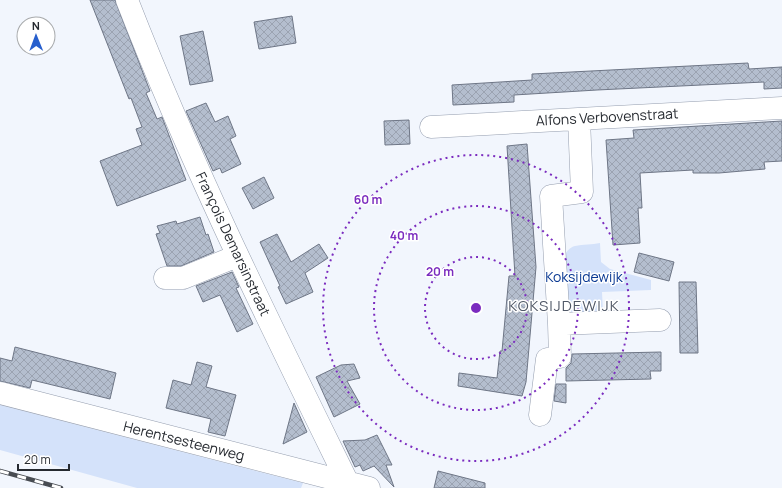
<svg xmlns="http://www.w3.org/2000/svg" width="782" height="488" font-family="Manrope,sans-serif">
<defs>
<pattern id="building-cross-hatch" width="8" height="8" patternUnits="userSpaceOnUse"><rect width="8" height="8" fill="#b4bece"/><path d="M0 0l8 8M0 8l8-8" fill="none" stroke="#9ba3b1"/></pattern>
</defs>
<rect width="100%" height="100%" fill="#f2f6fd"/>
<path fill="#d4e2fa" d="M 600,243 L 601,262 L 610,269 L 651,280 L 651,290 L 602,292 L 603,312 L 571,314 L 571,302 L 562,302 C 562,288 556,251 575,246 C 583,244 592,245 600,243 Z
M 0,405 L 303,483 L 301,488 L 137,488 L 0,450 Z"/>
<path fill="url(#building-cross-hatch)" stroke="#6e7686" d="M 90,0 L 115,0 L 150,91 L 146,93 L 157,119 L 162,117 L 186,180 L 117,206 L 100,161 L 142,145 L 136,129 L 142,127 L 131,98 L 129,99 Z
M 292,16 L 296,43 L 259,49 L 254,22 Z
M 203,31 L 213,81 L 190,85 L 180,36 Z
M 748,63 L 749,69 L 782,67 L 782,88 L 764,89 L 764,82 L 597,90 L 514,95 L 514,102 L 453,105 L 452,85 L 532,80 L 532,74 Z
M 206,103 L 215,122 L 228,116 L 236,136 L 230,139 L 241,164 L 222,173 L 220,168 L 213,171 L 186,111 Z
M 409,120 L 410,144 L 385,145 L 384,121 Z
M 782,121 L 782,161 L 764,162 L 765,169 L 719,173 L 693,173 L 693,170 L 640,173 L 642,208 L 638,208 L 640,243 L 613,245 L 606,140 L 634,138 L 633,130 Z
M 527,144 L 536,267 L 526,382 L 522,396 L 458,386 L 459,373 L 497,378 L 500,351 L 502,351 L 509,276 L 515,276 L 507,146 Z
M 264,177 L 274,198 L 253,209 L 242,188 Z
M 200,217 L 206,235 L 208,234 L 214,252 L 181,266 L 167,266 L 156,234 L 160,233 L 157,226 L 176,221 L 177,224 Z
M 277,234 L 291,262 L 319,244 L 328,258 L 305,273 L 313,292 L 286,304 L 278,287 L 280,286 L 260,242 Z
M 639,253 L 674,262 L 669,281 L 634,272 Z
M 232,272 L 239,287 L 236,288 L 253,324 L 237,332 L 220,295 L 203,302 L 196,286 Z
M 679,282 L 696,282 L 698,353 L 680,353 Z
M 15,347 L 116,373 L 110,399 L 32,380 L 30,388 L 0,381 L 0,358 L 12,361 Z
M 661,352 L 661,371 L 650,371 L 651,379 L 566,381 L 566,368 L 571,363 L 572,354 Z
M 197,362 L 212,366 L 206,387 L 236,395 L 225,436 L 208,432 L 211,419 L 166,408 L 173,380 L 191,385 Z
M 354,364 L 360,378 L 347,381 L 360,404 L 334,417 L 316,377 L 341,365 Z
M 556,384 L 566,384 L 566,403 L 554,401 Z
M 294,403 L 307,432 L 283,444 Z
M 377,435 L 392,465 L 386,465 L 394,487 L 374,466 L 363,471 L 360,465 L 355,467 L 343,441 L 365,440 Z
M 438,471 L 485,483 L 485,488 L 434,488 Z"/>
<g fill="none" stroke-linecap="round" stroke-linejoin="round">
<defs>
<path id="minor" d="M 127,0 C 191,165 270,324 348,483
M 431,127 L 782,108
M 165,278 L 183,278 L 237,256
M 559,324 L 551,196 L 582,192 L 579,119
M 0,393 L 369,488
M 540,415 L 547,359 L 560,357 L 559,324 L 660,320"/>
</defs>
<use href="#minor" stroke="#959eaf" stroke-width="23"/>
<use href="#minor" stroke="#fff" stroke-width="22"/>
<defs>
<path id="rail" d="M 0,471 L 61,488"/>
</defs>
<use href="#rail" stroke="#484c52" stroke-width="4.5"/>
<use href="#rail" stroke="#fff" stroke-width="3" stroke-dasharray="9" stroke-linecap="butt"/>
</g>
<g fill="none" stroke="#7b2cbf" stroke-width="2" stroke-dasharray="2 4">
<circle cx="476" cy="308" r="51"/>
<circle cx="476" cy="308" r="102"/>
<circle cx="476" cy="308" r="153"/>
</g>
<g text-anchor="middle" stroke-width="3" stroke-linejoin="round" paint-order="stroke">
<g font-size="14" fill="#262a30" stroke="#fff">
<text transform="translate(607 117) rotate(-3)" y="5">Alfons Verbovenstraat</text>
<text transform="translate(233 244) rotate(65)" y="5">François Demarsinstraat</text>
<text transform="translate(184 441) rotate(14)" y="5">Herentsesteenweg</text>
</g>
<g font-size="14" fill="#093892" stroke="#fff">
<text x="584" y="282">Koksijdewijk</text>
</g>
<g font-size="15" letter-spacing="1" fill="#505867" stroke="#fff">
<text x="564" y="311">KOKSIJDEWIJK</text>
</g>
</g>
<circle cx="476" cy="308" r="6" fill="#7b2cbf" stroke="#fff" stroke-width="2"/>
<g font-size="12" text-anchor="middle" font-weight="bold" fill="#7b2cbf" stroke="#fff" stroke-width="3" stroke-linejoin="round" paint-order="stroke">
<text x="368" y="204">60 m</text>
<text x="404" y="240">40 m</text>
<text x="440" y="276">20 m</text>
</g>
<g transform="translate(36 36) rotate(359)"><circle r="19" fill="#ffffff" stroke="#a8aaac"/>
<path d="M0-3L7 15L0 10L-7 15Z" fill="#275fcd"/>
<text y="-6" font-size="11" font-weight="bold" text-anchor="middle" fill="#262a30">N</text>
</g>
<path d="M18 464v6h51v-6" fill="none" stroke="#262a30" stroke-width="2"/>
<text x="24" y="464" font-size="12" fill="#262a30" stroke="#ffffff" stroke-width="3" paint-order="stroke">20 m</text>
</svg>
